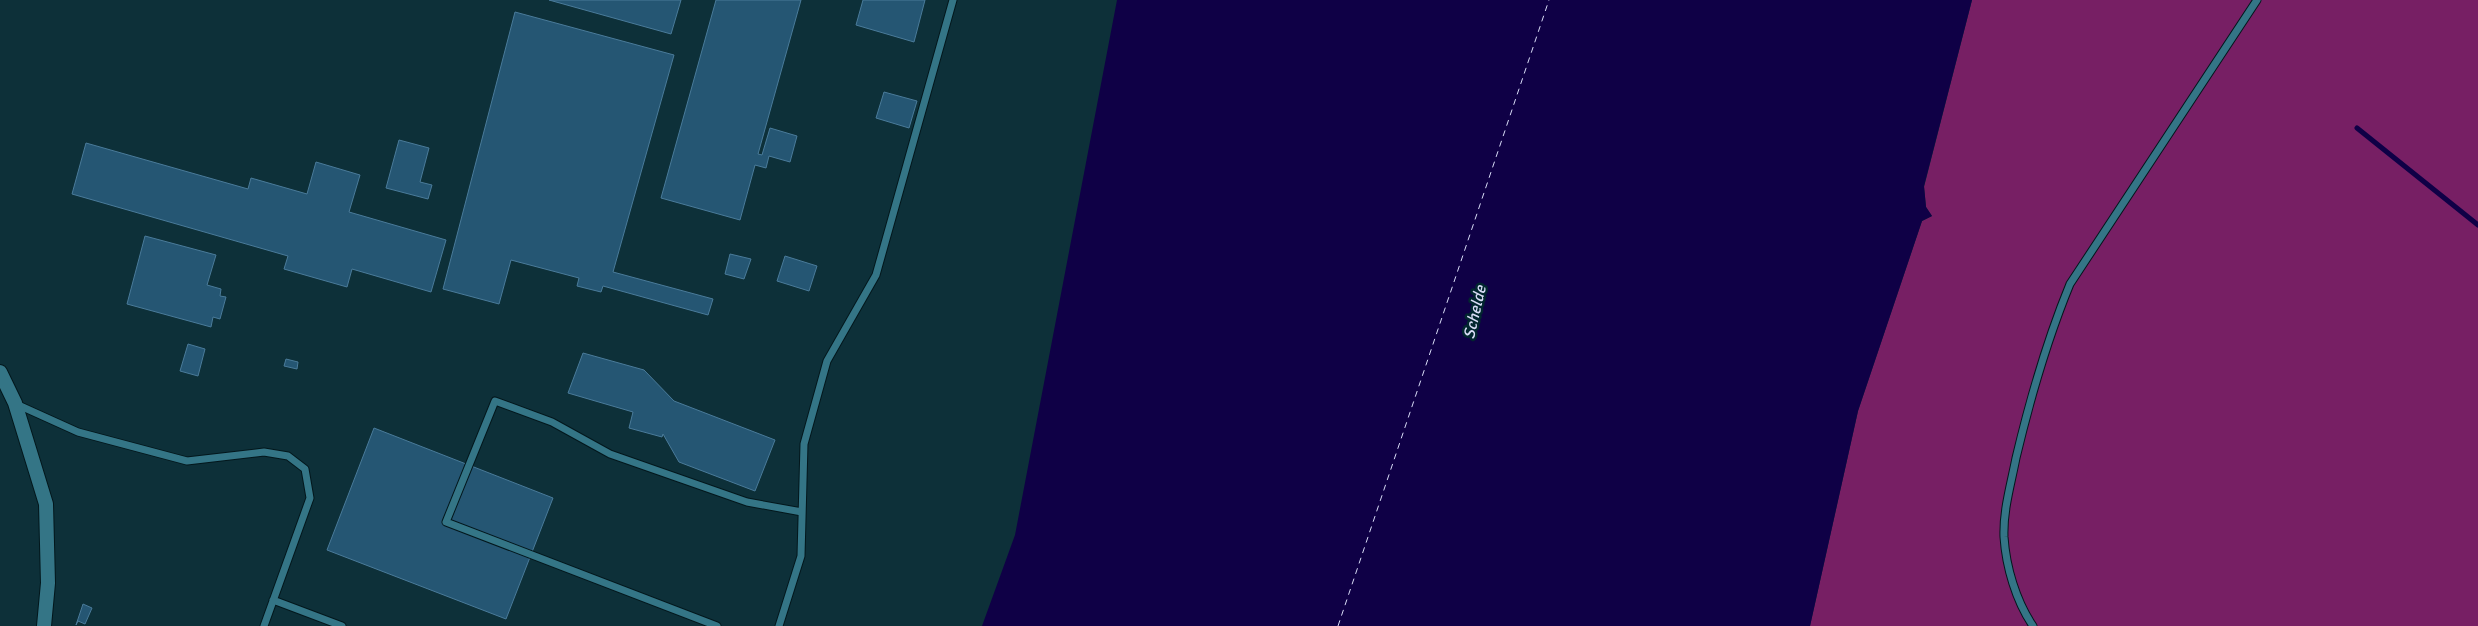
<svg xmlns="http://www.w3.org/2000/svg" width="2478" height="626" font-family="Signika,sans-serif">
<rect width="100%" height="100%" fill="#0d3039"/>
<path fill="#771f64" d="M 1972,0 L 2478,0 L 2478,626 L 1810,626 L 1858,411 L 1922,221 L 1932,216 L 1926,207 L 1924,187 Z"/>
<path fill="#0f0046" d="M 1117,0 L 1972,0 L 1924,186 L 1926,207 L 1932,216 L 1922,221 L 1858,411 L 1810,626 L 982,626 L 1015,535 Z"/>
<g fill="none" stroke-linecap="round" stroke-linejoin="round">
<path stroke="#0f0046" stroke-width="5" d="M 2357,128 L 2478,225"/>
<path stroke="#d8dcf6" stroke-width="1" stroke-dasharray="6 5" stroke-linecap="butt" d="M 1338,626 L 1549,0"/>
</g>
<path fill="#255673" stroke="#4a7b9a" d="M 549,0 L 681,0 L 671,34 Z
M 716,0 L 801,0 L 758,154 L 762,155 L 770,128 L 797,136 L 790,162 L 769,156 L 766,168 L 755,165 L 740,220 L 661,198 Z
M 863,0 L 925,0 L 914,42 L 856,25 Z
M 515,12 L 674,55 L 613,272 L 713,299 L 708,315 L 603,286 L 601,292 L 577,286 L 579,278 L 511,260 L 499,304 L 443,289 Z
M 884,92 L 917,101 L 909,128 L 876,118 Z
M 399,140 L 429,148 L 420,182 L 432,185 L 428,199 L 386,188 Z
M 86,143 L 248,189 L 251,178 L 307,194 L 316,162 L 360,175 L 349,212 L 446,240 L 431,292 L 352,269 L 347,287 L 284,269 L 288,256 L 72,194 Z
M 145,236 L 216,255 L 207,285 L 221,289 L 220,296 L 226,297 L 220,319 L 213,317 L 211,327 L 127,304 Z
M 730,254 L 751,259 L 744,279 L 725,274 Z
M 785,256 L 817,266 L 809,291 L 777,281 Z
M 188,344 L 205,349 L 198,376 L 180,371 Z
M 583,353 L 644,370 L 674,401 L 775,440 L 755,491 L 679,462 L 663,434 L 662,437 L 629,428 L 633,412 L 568,393 Z
M 286,359 L 298,362 L 297,369 L 284,366 Z
M 374,428 L 553,498 L 506,619 L 327,550 Z
M 83,604 L 92,608 L 85,624 L 78,621 L 76,625 Z"/>
<g fill="none" stroke-linecap="round" stroke-linejoin="round">
<defs>
<path id="service" d="M 16,404 L 78,432 L 187,461 L 264,452 L 288,456 L 305,469 L 310,498 L 264,626
M 273,600 L 342,626
M 717,626 L 446,522 L 495,401 L 552,422 L 610,454 L 747,502 L 802,512
M 779,626 L 801,556 L 804,444 L 827,361 L 876,275 L 953,0
M 2033,626 C 2016,601 2006,567 2004,537 C 2003,510 2011,484 2016,458 C 2030,399 2047,340 2070,284 L 2257,0"/>
<path id="minor" d="M 0,372 L 15,403 L 46,504 L 48,583 L 44,626"/>
</defs>
<use href="#service" stroke="#03171c" stroke-width="9"/>
<use href="#minor" stroke="#03171c" stroke-width="16"/>
<use href="#service" stroke="#347586" stroke-width="7"/>
<use href="#minor" stroke="#347586" stroke-width="14"/>
</g>
<g text-anchor="middle" stroke-width="5" stroke-linejoin="round" paint-order="stroke">
<g font-size="16" font-style="italic" fill="#d8dcf6" stroke="#02262f">
<text transform="translate(1474 312) rotate(-77)" y="6">Schelde</text>
</g>
</g>
</svg>
